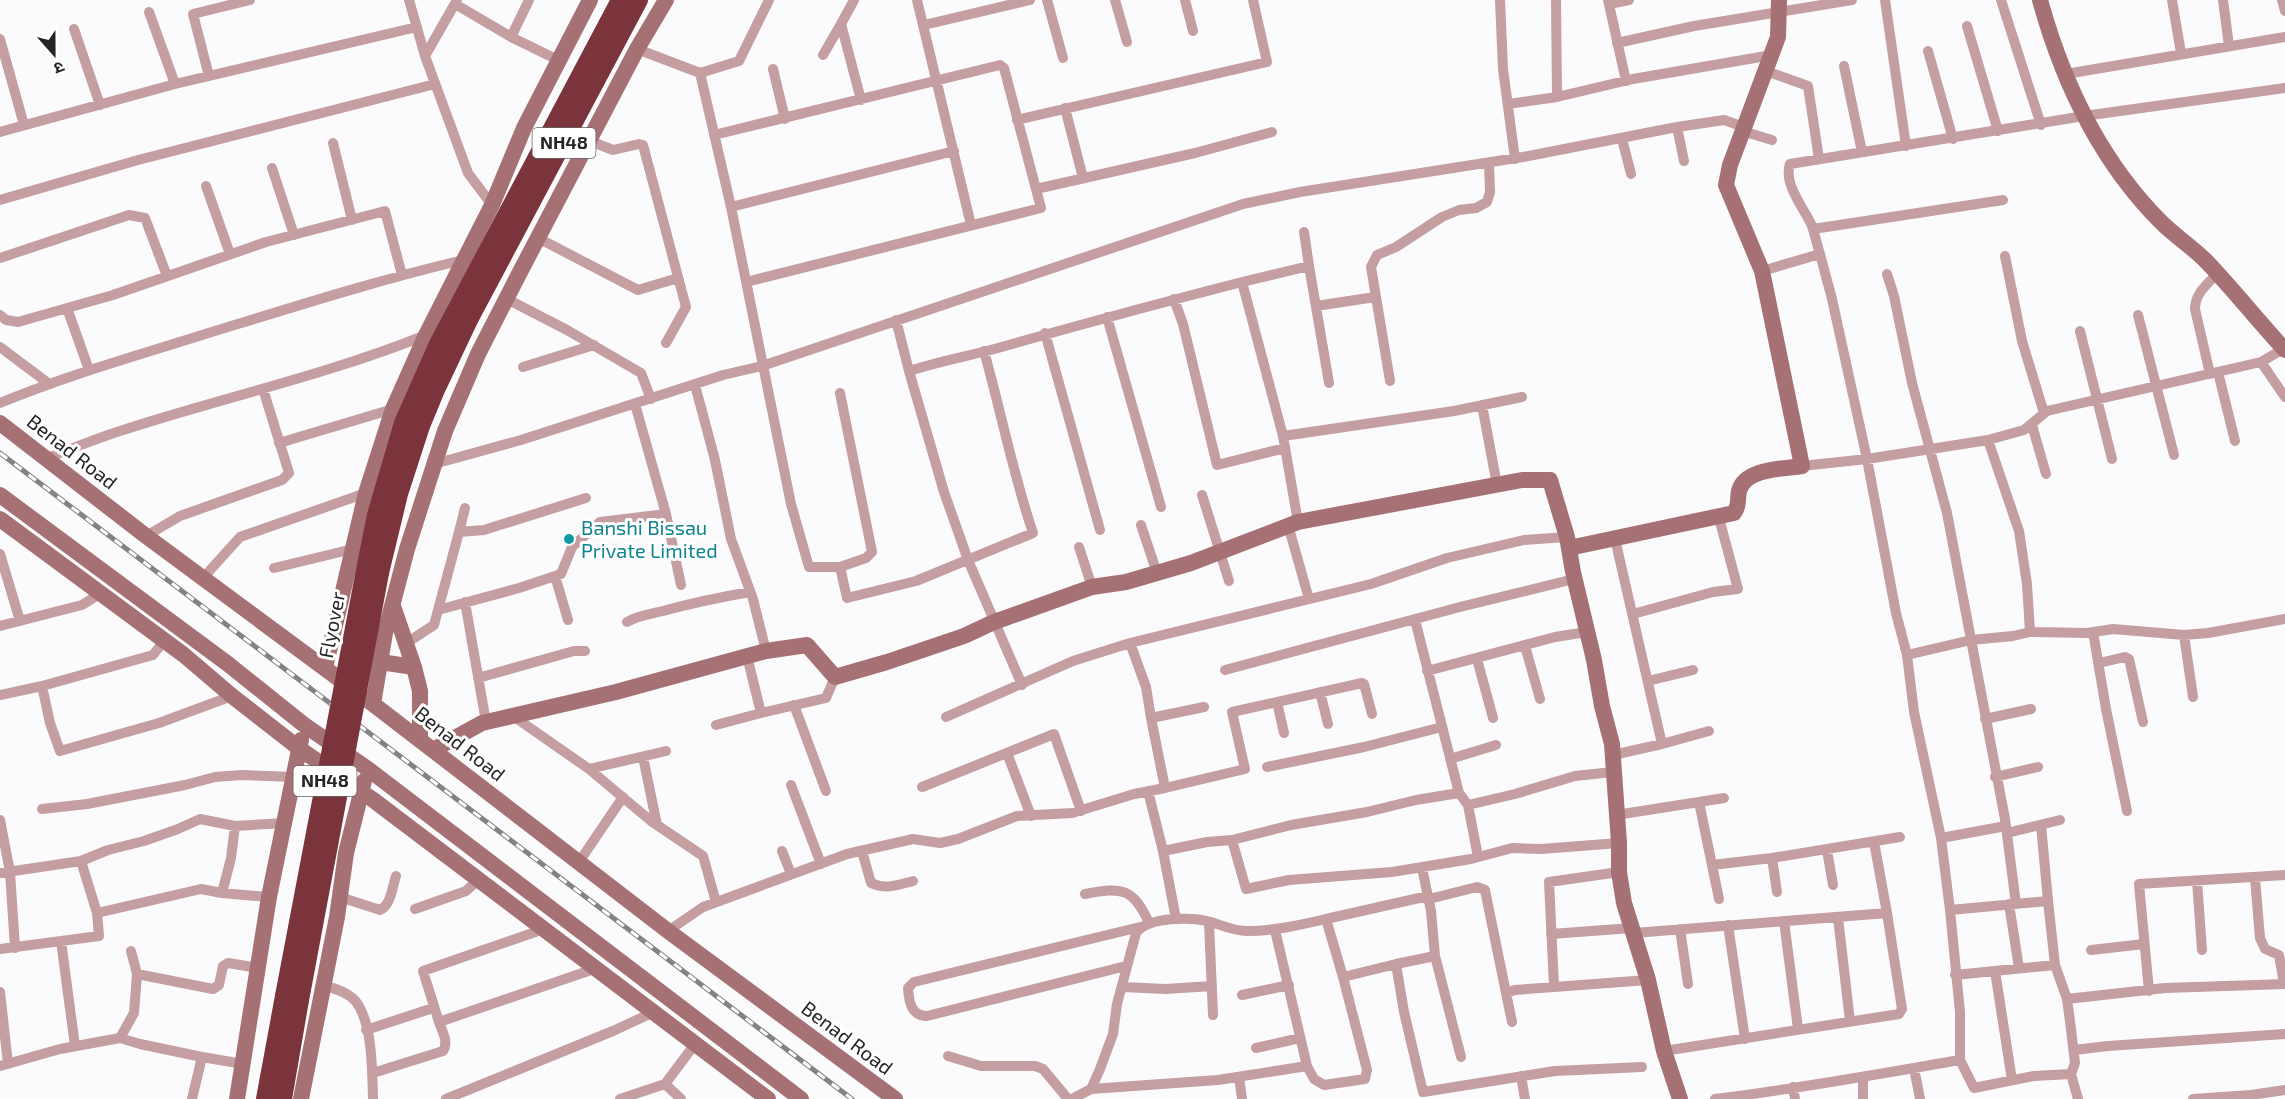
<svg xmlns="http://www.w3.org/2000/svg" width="2285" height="1099" font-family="'Exo 2','Noto Sans Devanagari',sans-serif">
<rect width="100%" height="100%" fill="#fbfbfe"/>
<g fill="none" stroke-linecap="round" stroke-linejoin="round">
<path stroke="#c49ea0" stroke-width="10" d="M 409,0 L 425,56 L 468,173 L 492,205
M 854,0 L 841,24 L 861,100
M 917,0 L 971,225
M 1047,0 L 1063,58
M 1115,0 L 1127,42
M 1185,0 L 1193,31
M 1500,0 L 1503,69 L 1515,159
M 1556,0 L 1557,97
M 1608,0 L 1626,81
M 1885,0 L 1906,146
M 2001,0 L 2041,125
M 2172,0 L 2181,53
M 2223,0 L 2229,46
M 2282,0 L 2285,11
M 455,4 L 511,37 L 558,60
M 1609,4 L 1629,0
M 149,12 L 175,84
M 924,25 L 1030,0
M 1967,26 L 1998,131
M 74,29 L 100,105
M 511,37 L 529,0
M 0,39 L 24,125
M 1617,43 L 1694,26 L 1852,0
M 637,49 L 700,73 L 731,207 L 791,504 L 809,567 L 840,567 L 847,598 L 916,581 L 1033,533 C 1013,474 1001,412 984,351
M 1928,51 L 1953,139
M 823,55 L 841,24
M 425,56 L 457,0
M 1844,66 L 1862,152
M 773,69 L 785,119
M 1766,71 L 1808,86 L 1819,159
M 700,73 L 739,61 L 769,0
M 2066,74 L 2285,37
M 209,76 L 193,14 L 250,0
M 1508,104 L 1557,97 L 1633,79 L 1772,55
M 1065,108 L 1083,178
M 1017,120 L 1267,62 L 1253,0
M 1677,127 L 1684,161
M 1742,131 L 1772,140
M 0,132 L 175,84 L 417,27
M 714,135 L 1000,65 L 1004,68 L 1041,208 L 746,282
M 1622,139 L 1631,174
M 590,141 L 613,150 L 639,144 L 643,145 L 686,307 L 666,343
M 333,143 L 352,220
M 272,168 L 294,235
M 206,186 L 230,254
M 1036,189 L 1195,153 L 1272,132
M 0,200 L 138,160 L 435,84
M 731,207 L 954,151
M 1813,229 L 2003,200
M 1304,232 L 1309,266
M 538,238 L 638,290 L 678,278
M 1820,254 L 1832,299 L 1867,459 L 1896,613 L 1907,655 L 1914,712 L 1941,838 L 1950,910 L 2048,901 L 2055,965 L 2067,999 L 2070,1021 L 2075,1063 L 2071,1074
M 2005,256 L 2022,341 L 2044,413
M 0,258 L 129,215 L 145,218 L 167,276
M 1762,271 L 1820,254 C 1817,245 1815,235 1812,226 C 1804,208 1783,184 1790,164 L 2084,116 L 2285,88
M 1887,274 L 1894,296 L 1912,383 L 1947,513 L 2005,819 L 2016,904
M 1242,282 L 1309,266 L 1329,383
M 507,299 L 567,330 L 641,373 L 651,399
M 1174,299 L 1183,324 L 1217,465 L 1285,448
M 1316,306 L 1375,297
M 67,308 L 89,370
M 0,315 L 6,320 L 18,322 L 113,295 L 266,242 L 385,211 L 402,275
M 2138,315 L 2174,455
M 1107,317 L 1161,507
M 896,320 L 909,371 C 939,361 969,356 998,348 C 1079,325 1160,303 1242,282 L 1283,436 L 1298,522
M 2080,331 L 2112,459
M 1045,333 L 1100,530
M 0,347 L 48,383
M 2261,362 L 2285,397
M 523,367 L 594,345
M 909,371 L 944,492 L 968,560 L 1022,685
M 2218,372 L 2235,441
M 2210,374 L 2195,309 C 2195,294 2206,285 2217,274
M 1390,381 L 1371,267 L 1377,255 L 1396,247 L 1442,217 L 1459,210 L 1476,208 L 1487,202 L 1490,192 L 1489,163
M 695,385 L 715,460 L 731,539 L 753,599 L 766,651
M 0,403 C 65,376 132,357 199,336 C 287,309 374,281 463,260
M 1482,405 L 1497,485
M 2032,425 L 2046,474
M 1283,436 L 1454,411 L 1522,397
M 1988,440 L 2019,531 L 2027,584 L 2030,632 L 2087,633 L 2113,629 L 2184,635 L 2208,633 L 2285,619
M 279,443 L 393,409
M 47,458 C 71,449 95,439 120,431 C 221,398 327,375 426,335
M 434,464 L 521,440 L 723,375 L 762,366 L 1243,204 L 1300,192 L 1523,157 L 1677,127 L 1724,120 L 1744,127
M 1802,466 L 1867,459 L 1988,440 L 2024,430 L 2047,411 L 2261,362 L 2285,348
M 1202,495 L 1229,581
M 666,514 L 681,585
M 1141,525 L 1157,573
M 1288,525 L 1309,599
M 459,532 L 465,508
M 146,536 L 180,516 L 282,480 L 289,473 L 263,389
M 1079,547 L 1092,587
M 0,554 L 20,621
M 840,567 L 866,558 L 872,552 L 840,393
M 274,568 L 353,549
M 555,576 L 568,620
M 203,578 L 240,537 L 366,493
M 465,602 L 486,722
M 438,610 L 519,588 L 561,574 L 572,547 L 600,522 L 666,514 L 635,404
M 1633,614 L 1713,592 L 1738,589 L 1719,518
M 1415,620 L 1459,793
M 627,622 C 637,616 651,614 663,611 C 692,603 721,597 750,592
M 0,626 L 82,605 L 101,593
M 2093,632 L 2106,709 L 2127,811
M 2184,635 L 2193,697
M 164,641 L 153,655 L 42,686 L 50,723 L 60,751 L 159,723 L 232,696
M 1130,643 L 1146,687 L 1151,718
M 405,644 L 434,625 L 459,532 L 484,530 L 586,498
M 1525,646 L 1540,699
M 1907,655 L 1971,640 L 2013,636 L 2030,632
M 747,656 L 761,713 L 826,698 L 835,677
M 1477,659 L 1493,718
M 2099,663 L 2125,657 L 2129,659 L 2143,722
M 1225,670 L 1460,607 L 1574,579
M 1427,671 L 1555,637 L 1587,632
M 478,678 L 574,651 L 585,651
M 1648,681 L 1693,670
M 1320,692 L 1328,724
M 0,695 L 42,686
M 1277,702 L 1284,733
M 794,705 L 826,791
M 513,716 L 589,769 L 666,751
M 946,717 L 1073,661 L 1130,643 L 1371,584 L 1447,558 L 1524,540 L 1567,537
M 1985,719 L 2031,709
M 716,725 L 761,713
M 1662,744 L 1709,731
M 1007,753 L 1031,816
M 1613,755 L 1662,744 L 1615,539
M 643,757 L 657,825
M 1450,759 L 1496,745
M 1267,767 L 1364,747 L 1442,727
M 589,769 L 651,821 L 703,856 L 716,902
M 1995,777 L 2038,767
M 791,785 L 821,864
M 922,787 L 1054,734 L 1081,811
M 1165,788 L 1245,769 L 1232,712 L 1362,683 L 1364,684 L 1372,714
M 1148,791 L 1163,851
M 1699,802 L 1724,798
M 1468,805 L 1478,857
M 42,809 L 87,804 L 185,785 L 215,777 L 242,775 L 294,777
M 1616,815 L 1699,802 L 1712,865 L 1772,858 L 1900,837
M 0,820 L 10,872 L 15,948
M 2041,825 L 2048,901
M 2007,833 L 2060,820
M 1941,838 L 2006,826
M 1232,840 L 1291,825 L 1367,812 L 1416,800 L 1459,793 L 1468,805 L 1515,794 L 1575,776 L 1613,772
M 1874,842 L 1887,913
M 1827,850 L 1833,885
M 782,851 L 791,874
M 862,851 L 871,883 C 886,890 898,885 913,881
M 1772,858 L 1777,892
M 81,861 L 108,850 L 144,841 L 178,829 L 200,819 L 235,826 L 285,823
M 579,862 L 623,797
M 1712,865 L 1719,899
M 1422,868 L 1431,911 L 1435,956
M 0,873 L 81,861 L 97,913 L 99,936 L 0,949
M 2255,878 L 2260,938 L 2265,949 L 2279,955 L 2284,984
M 2197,881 L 2202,950
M 222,893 L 231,858 L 235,826
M 1085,894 C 1121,887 1133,887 1149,923
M 340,897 L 380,910 C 391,905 392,888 396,876
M 1429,899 L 1477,887 L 1485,890 L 1506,993
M 2009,904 L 2019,968
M 415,909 L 466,891 L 478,880
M 1950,910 L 1960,1012 L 1960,1060
M 97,913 L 201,889 L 222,893 L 269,897
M 1838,918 L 1850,1021
M 1176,919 L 1163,851 L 1207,842 L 1232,840 L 1246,889 L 1289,880 L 1392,872 L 1471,859 L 1512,848 L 1541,849 L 1619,843
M 1326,919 L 1428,896
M 1784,921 L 1798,1029
M 1209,922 L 1213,1015
M 1728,925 L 1745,1039
M 544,929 L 423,971 L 439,1022 L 597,968
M 1680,929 L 1688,984
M 1275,930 L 1307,1066 L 1314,1079 L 1324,1085 L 1365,1079 L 1367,1070 L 1343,977
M 668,931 L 703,907 L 847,854 L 913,839 L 940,843 L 958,839 L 1017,816 L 1072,813 L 1134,794 L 1165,788 L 1151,718 L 1204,707
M 1634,933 L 1887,913 L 1902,1009 L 1899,1014 L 1664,1051
M 1551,934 L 1632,928
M 61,941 L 75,1046
M 2091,950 L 2144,944
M 131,951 L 137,974
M 1396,964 L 1435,956 L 1461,1057
M 1126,966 L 927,1016 C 911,1016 909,1002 908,988 L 914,982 L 1140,927
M 1995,971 L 2012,1080
M 1955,975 L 2055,965
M 325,986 C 335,988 351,994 357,1003 C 373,1027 372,1071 373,1099
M 1554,986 L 1549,882 L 1619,872
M 1122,987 L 1166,989 L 1212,986
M 2149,991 L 2139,884 L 2285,875
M 0,992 L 8,1064
M 1242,995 L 1289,985
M 2067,999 L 2165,988 L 2285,984
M 1512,1022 L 1506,993 L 1515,990 L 1648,980
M 366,1030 L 433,1008
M 120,1038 L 134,1013 L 137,974 L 213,989 L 219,985 L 223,966 L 228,963 L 258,968
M 1256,1048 L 1300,1038
M 2074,1050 L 2108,1046 L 2285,1034
M 948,1056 L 981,1066 L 1035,1066 L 1043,1069 L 1068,1099
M 0,1066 L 60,1049 L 120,1038 L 140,1044 L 202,1057
M 1914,1068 L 1920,1099
M 373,1073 L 443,1051 C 449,1042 442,1031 439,1022
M 1521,1076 L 1525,1099
M 1239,1077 L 1242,1099
M 1863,1078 L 1863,1099
M 665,1084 L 681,1099
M 1793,1087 L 1795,1099
M 1091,1089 L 1218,1080 L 1307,1066
M 192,1099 L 202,1057 L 243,1064
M 446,1099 L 613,1031 L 654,1012
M 620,1099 L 665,1084 L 695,1044
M 1072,1099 L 1091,1089 L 1100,1069 L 1113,1034 L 1117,1004 L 1136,933 C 1148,916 1193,917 1211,922 C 1224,926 1234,931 1247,931 C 1274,931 1300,925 1326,919 L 1343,977 L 1396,964 L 1404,1012 L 1423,1092 L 1555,1071 L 1642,1067
M 1715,1099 C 1797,1089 1879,1074 1960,1060 L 1974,1088 L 2034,1076 L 2071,1074 L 2078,1099
M 2193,1099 L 2251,1095 L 2285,1090"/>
<path stroke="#a67174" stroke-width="16" d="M 2040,0 C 2063,83 2100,161 2161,222 C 2175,236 2192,247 2206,261 C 2233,289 2258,321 2285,350
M 0,423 L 146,536 L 373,704 L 668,931 L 895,1099
M 0,495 L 228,664 L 303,724 L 368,769 L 801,1099
M 0,519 L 184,655 L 232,696 L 300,749 L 372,799 L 768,1099
M 1569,548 L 1734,513 C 1740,505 1737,500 1739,491 C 1745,468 1784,469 1802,466 L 1762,271 L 1726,185 L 1730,165 L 1778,37 L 1779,0
M 393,606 L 414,667 L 420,691 L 420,740
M 371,663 L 380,662 L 414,667
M 325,668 L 366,493 L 393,409 L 426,335 L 492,205 L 524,128 L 590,0
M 373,704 L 385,633 L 407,549 L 445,431 L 478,354 L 520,272 L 637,49 L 666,0
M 433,750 L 482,723 L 616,692 L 766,651 L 807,645 L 835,677 L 887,662 L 964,636 L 994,622 L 1092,587 L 1126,582 L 1191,563 L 1298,522 L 1522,480 L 1550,480 L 1567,537 L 1573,572 L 1594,660 L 1602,706 L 1612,744 L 1619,843 L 1619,872 L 1624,903 L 1648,980 L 1664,1051 L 1680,1099
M 237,1099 L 269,897 L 301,740
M 301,1099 L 337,917 L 346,853 L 364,781"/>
<path stroke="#7b343c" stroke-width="18" d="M 366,565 L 376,515 L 403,423 L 438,344 L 620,0
M 380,573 L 399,494 L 421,426 L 435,392 L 470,318 L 639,0
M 265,1099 L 284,996
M 283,1099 L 300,1000"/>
<defs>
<path id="rail" d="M 0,453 L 852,1099"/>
</defs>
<use href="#rail" stroke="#838385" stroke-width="5"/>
<use href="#rail" stroke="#fff" stroke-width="3" stroke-dasharray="9" stroke-linecap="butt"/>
<path stroke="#7b343c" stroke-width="18" d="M 284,996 L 366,565
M 300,1000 L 380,573"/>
</g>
<circle fill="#0f9aa8" stroke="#fff" stroke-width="2" cx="569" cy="539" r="6"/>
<g text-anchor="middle" stroke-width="6" stroke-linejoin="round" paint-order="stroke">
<g fill="#fff" stroke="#666668" stroke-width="1.5">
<rect x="532.5" y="128" width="63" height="30" rx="4.5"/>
<rect x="293.5" y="766" width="63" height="30" rx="4.5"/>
</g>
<g font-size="18" font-weight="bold" fill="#252527">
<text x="564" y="149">NH48</text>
<text x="325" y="787">NH48</text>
</g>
<g font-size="20" fill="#252527" stroke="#fff">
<text transform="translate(72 452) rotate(38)" y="7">Benad Road</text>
<text transform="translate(332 625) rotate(-79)" y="7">Flyover</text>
<text transform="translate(460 744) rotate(38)" y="7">Benad Road</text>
<text transform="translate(847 1038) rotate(37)" y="7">Benad Road</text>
</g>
<g font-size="20" fill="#0d838f" stroke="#fff" text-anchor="start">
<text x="581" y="535">Banshi Bissau<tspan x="581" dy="23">Private Limited</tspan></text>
</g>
</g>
<g transform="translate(54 54) rotate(159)" stroke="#ffffff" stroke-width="4.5" paint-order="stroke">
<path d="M0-4.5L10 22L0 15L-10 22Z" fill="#252527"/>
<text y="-9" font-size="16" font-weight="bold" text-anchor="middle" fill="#252527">उ</text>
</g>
</svg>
